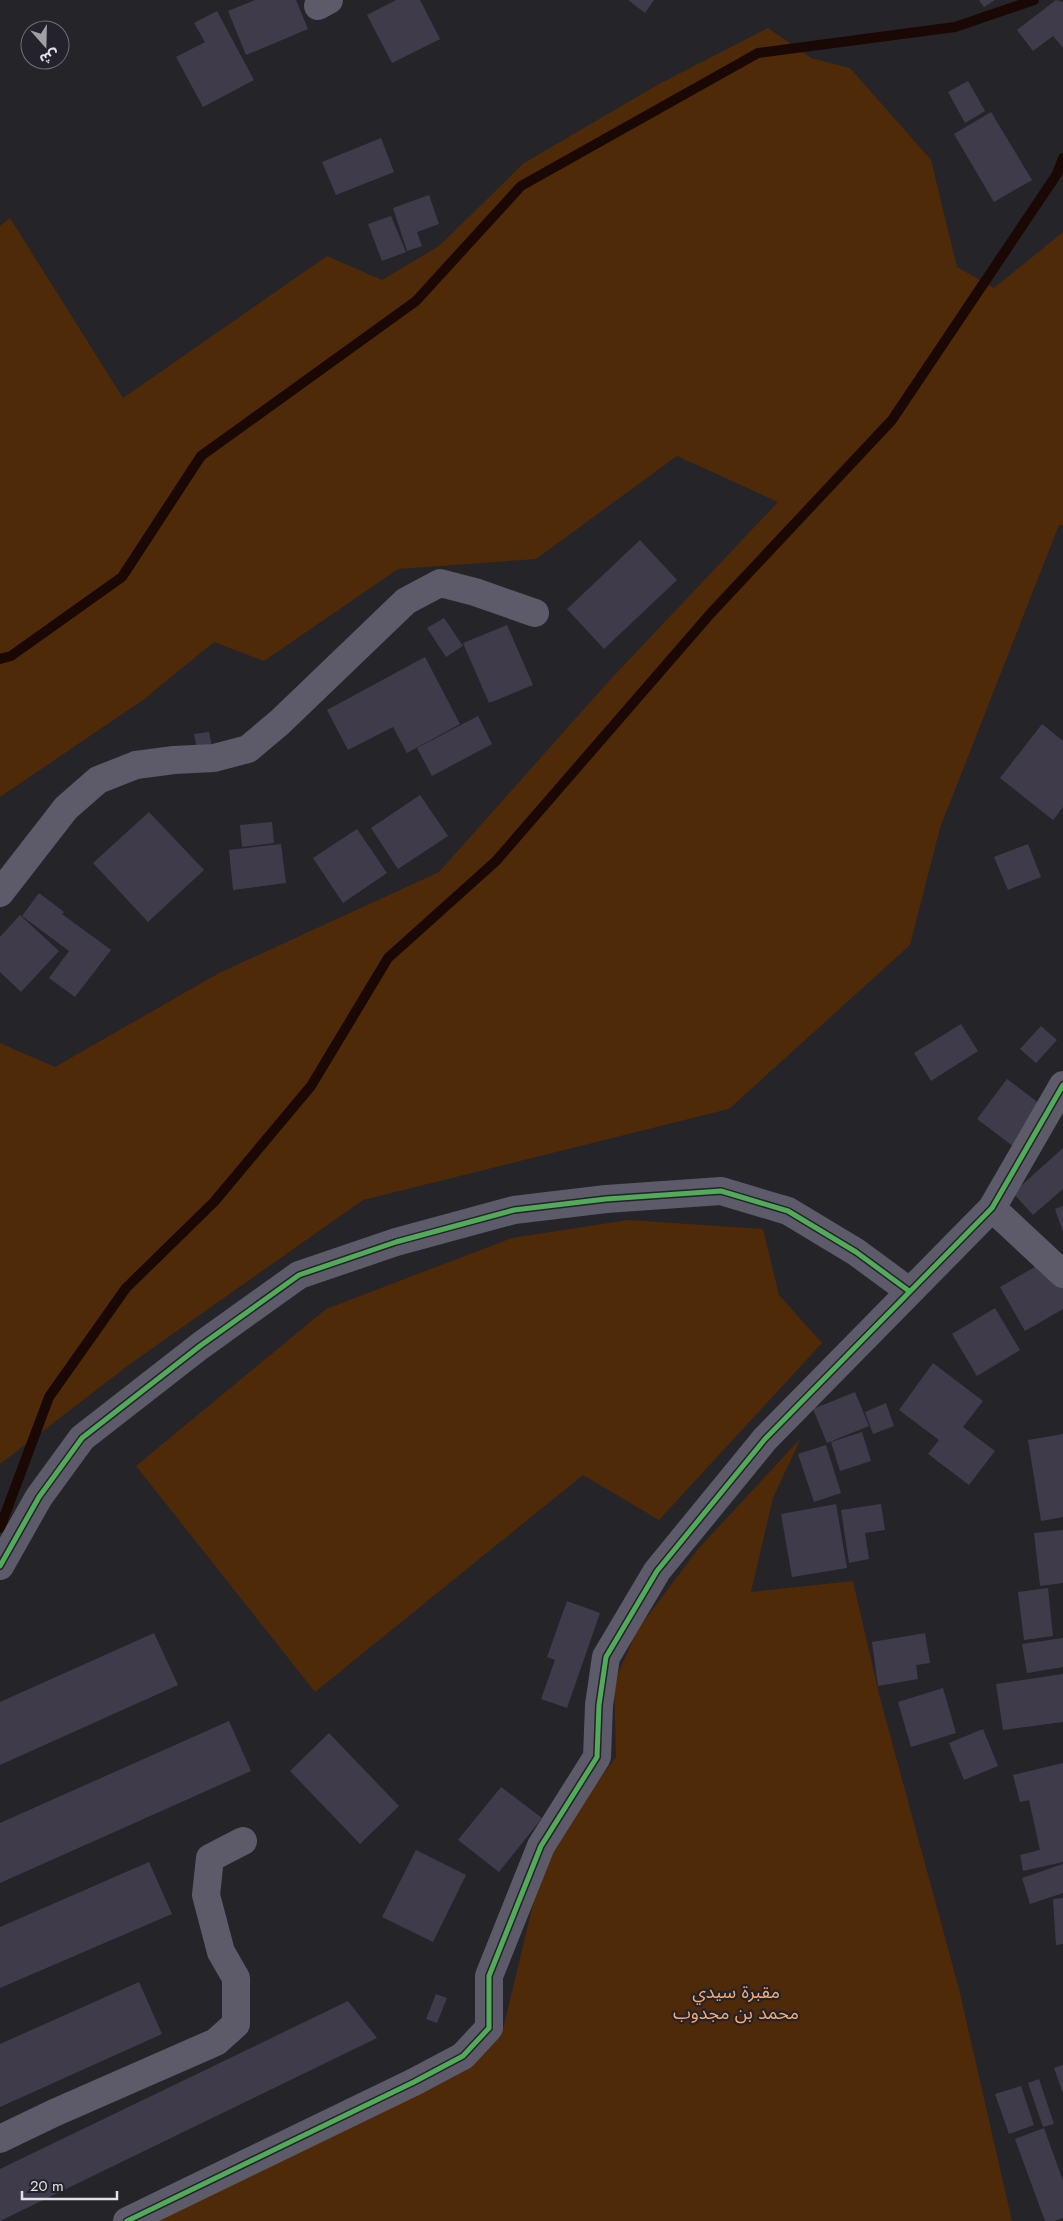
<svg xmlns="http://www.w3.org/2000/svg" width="1063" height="2221" font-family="Jost,'Noto Sans Arabic',sans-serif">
<rect width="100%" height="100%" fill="#252429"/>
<path fill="#4e2a08" d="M 768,28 L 811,58 L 850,68 L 931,160 L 957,267 L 994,288 L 1063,232 L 1063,525 L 1059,525 L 940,828 L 910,945 L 729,1109 L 363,1200 L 130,1364 L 0,1464 L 0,1043 L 55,1067 L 219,973 L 439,872 L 608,682 L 778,502 L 677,456 L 536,559 L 398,569 L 264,661 L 214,642 L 143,700 L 0,797 L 0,226 L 10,218 L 123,398 L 327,256 L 382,280 L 439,246 L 524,163 L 659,84 Z
M 628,1220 L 763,1229 L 779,1295 L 822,1343 L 659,1520 L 583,1475 L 315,1692 L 136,1466 L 326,1309 L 512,1238 Z
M 801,1438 L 773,1498 L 751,1592 L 853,1581 L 880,1698 L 959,1989 L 1012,2221 L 155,2221 L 454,2068 L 501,2037 L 541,1871 L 574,1813 L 616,1757 L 614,1682 L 638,1629 L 698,1549 Z"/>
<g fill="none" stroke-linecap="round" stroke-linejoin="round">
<path stroke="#1a0804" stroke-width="10" d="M 0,659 L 11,656 L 122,577 L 201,456 L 416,301 L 521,186 L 758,53 L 955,27 L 1034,0
M 0,1528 L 49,1397 L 126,1288 L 214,1202 L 311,1086 L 388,958 L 496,861 L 711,613 L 892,420 L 1057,174 L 1063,158"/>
</g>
<path fill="#403b4b" d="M 255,0 L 296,0 L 308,29 L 246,55 L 228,11 Z
M 396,0 L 420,0 L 440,39 L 392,63 L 367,15 Z
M 628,0 L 654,0 L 645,13 Z
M 979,0 L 995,0 L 984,7 Z
M 1056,0 L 1063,2 L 1063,48 L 1053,36 L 1033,51 L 1017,30 Z
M 217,11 L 254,80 L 203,107 L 176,57 L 205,42 L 194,23 Z
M 968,81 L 985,111 L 965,123 L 948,92 Z
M 991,112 L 1032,180 L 994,202 L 954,134 Z
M 381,138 L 394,172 L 336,195 L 322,162 Z
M 429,195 L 439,224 L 417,232 L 422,246 L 407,251 L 393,208 Z
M 391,216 L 406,252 L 382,261 L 368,224 Z
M 640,540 L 677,580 L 604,649 L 567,609 Z
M 444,618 L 463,646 L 446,657 L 427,628 Z
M 507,625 L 533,685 L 489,703 L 463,643 Z
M 425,657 L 460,724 L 407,753 L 393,727 L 348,750 L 327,710 Z
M 478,716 L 492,744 L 432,776 L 417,748 Z
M 1042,724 L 1063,741 L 1063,807 L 1053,820 L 1000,778 Z
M 209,732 L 212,747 L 197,750 L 194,734 Z
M 420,795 L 448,836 L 398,869 L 371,828 Z
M 149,812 L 204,870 L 148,922 L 93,863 Z
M 272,822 L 274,843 L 242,847 L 240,825 Z
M 357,829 L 387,873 L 343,903 L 313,858 Z
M 281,844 L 286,883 L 233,890 L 229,850 Z
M 1028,844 L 1041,877 L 1008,890 L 994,857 Z
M 39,893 L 64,912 L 62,914 L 111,950 L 75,997 L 49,978 L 69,951 L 22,916 Z
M 20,915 L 59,951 L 21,992 L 0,972 L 0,937 Z
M 961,1024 L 978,1051 L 931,1081 L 914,1053 Z
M 1041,1026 L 1057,1040 L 1036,1063 L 1020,1049 Z
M 1007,1079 L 1044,1107 L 1014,1147 L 977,1119 Z
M 1063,1148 L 1063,1189 L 1033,1215 L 1013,1193 Z
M 1063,1206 L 1063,1232 L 1055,1209 Z
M 1047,1260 L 1063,1287 L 1063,1309 L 1025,1331 L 1000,1287 Z
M 995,1308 L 1020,1350 L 977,1376 L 952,1334 Z
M 933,1363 L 983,1401 L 963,1427 L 995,1451 L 969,1485 L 928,1454 L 939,1440 L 899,1410 Z
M 855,1392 L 869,1426 L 827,1443 L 813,1409 Z
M 886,1403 L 894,1426 L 873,1434 L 865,1412 Z
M 862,1432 L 871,1461 L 840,1471 L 831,1442 Z
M 1063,1434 L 1063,1517 L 1041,1521 L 1028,1440 Z
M 826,1445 L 841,1493 L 814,1502 L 798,1454 Z
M 836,1504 L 847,1568 L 792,1577 L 781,1514 Z
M 881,1504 L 885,1530 L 865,1533 L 869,1559 L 849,1563 L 841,1510 Z
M 1063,1530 L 1063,1583 L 1040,1586 L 1034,1533 Z
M 1048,1588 L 1053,1636 L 1024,1640 L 1018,1592 Z
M 567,1601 L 600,1613 L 567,1708 L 541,1699 L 555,1660 L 547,1657 Z
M 154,1633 L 178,1685 L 0,1765 L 0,1702 Z
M 925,1633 L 930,1663 L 916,1665 L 918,1679 L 878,1686 L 872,1642 Z
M 1063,1638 L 1063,1667 L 1027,1673 L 1022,1644 Z
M 1063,1674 L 1063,1722 L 1003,1730 L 996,1684 Z
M 943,1688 L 956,1733 L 911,1747 L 898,1702 Z
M 229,1721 L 251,1771 L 0,1883 L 0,1823 Z
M 983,1729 L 998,1766 L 964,1780 L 949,1743 Z
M 329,1733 L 399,1806 L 360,1844 L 290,1771 Z
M 1063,1763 L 1063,1862 L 1023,1871 L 1020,1855 L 1040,1850 L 1029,1800 L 1020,1802 L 1013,1775 Z
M 501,1787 L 542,1818 L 499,1872 L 458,1840 Z
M 416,1850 L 466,1875 L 433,1942 L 382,1917 Z
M 149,1862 L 172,1914 L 0,1988 L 0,1927 Z
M 1063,1864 L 1063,1893 L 1030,1904 L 1022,1878 Z
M 1063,1898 L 1063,1944 L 1056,1945 L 1053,1899 Z
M 139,1982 L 162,2034 L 0,2107 L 0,2044 Z
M 436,1994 L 447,1998 L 437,2023 L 426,2019 Z
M 348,2001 L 377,2038 L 0,2221 L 0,2169 Z
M 1063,2065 L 1063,2094 L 1054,2068 Z
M 1039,2079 L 1054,2124 L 1043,2127 L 1028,2083 Z
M 1021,2086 L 1034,2125 L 1009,2134 L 995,2094 Z
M 1044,2128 L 1063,2181 L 1063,2218 L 1054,2221 L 1045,2221 L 1015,2139 Z"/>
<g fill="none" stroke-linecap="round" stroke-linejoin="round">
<path stroke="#5d5a69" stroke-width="28" d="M 318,6 L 329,0
M 0,893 L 66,808 L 98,780 L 136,765 L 174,760 L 214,758 L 248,749 L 280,722 L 406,601 L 440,583 L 475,592 L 535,613
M 992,1208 L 1063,1274
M 0,1566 L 39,1497 L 82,1438 L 200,1346 L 299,1275 L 396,1242 L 514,1210 L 606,1199 L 721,1191 L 788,1211 L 856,1252 L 909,1291
M 0,2139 L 54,2113 L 216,2042 L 236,2024 L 236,1978 L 221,1952 L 206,1895 L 210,1858 L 243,1841
M 127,2221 L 414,2082 L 463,2056 L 489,2028 L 489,1976 L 541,1846 L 597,1757 L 599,1705 L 606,1657 L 657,1571 L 765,1439 L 992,1208 L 1063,1085"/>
<defs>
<path id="cycleway" d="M 0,1566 L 39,1497 L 82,1438 L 200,1346 L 299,1275 L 396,1242 L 514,1210 L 606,1199 L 721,1191 L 788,1211 L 856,1252 L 909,1291
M 127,2221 L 414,2082 L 463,2056 L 489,2028 L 489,1976 L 541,1846 L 597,1757 L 599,1705 L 606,1657 L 657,1571 L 765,1439 L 992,1208 L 1063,1085"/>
</defs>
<use href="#cycleway" stroke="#24222b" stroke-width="8"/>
<use href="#cycleway" stroke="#51ab58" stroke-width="5"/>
</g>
<g text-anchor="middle" stroke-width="4.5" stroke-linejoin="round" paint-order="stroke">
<g font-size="18" fill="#f9ab6d" stroke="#24222b">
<text x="736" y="1998">مقبرة سيدي<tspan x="736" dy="21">محمد بن مجدوب</tspan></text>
</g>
</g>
<g transform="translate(45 45) rotate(160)"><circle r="24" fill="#24222b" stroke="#706e76"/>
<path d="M0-4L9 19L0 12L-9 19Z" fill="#a09fa4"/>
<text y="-8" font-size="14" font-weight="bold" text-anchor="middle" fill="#e2e1e7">ش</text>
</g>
<path d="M22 2191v8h95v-8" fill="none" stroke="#e2e1e7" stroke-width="2.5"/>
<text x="30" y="2191" font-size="15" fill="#e2e1e7" stroke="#24222b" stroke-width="4" paint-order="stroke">20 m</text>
</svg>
